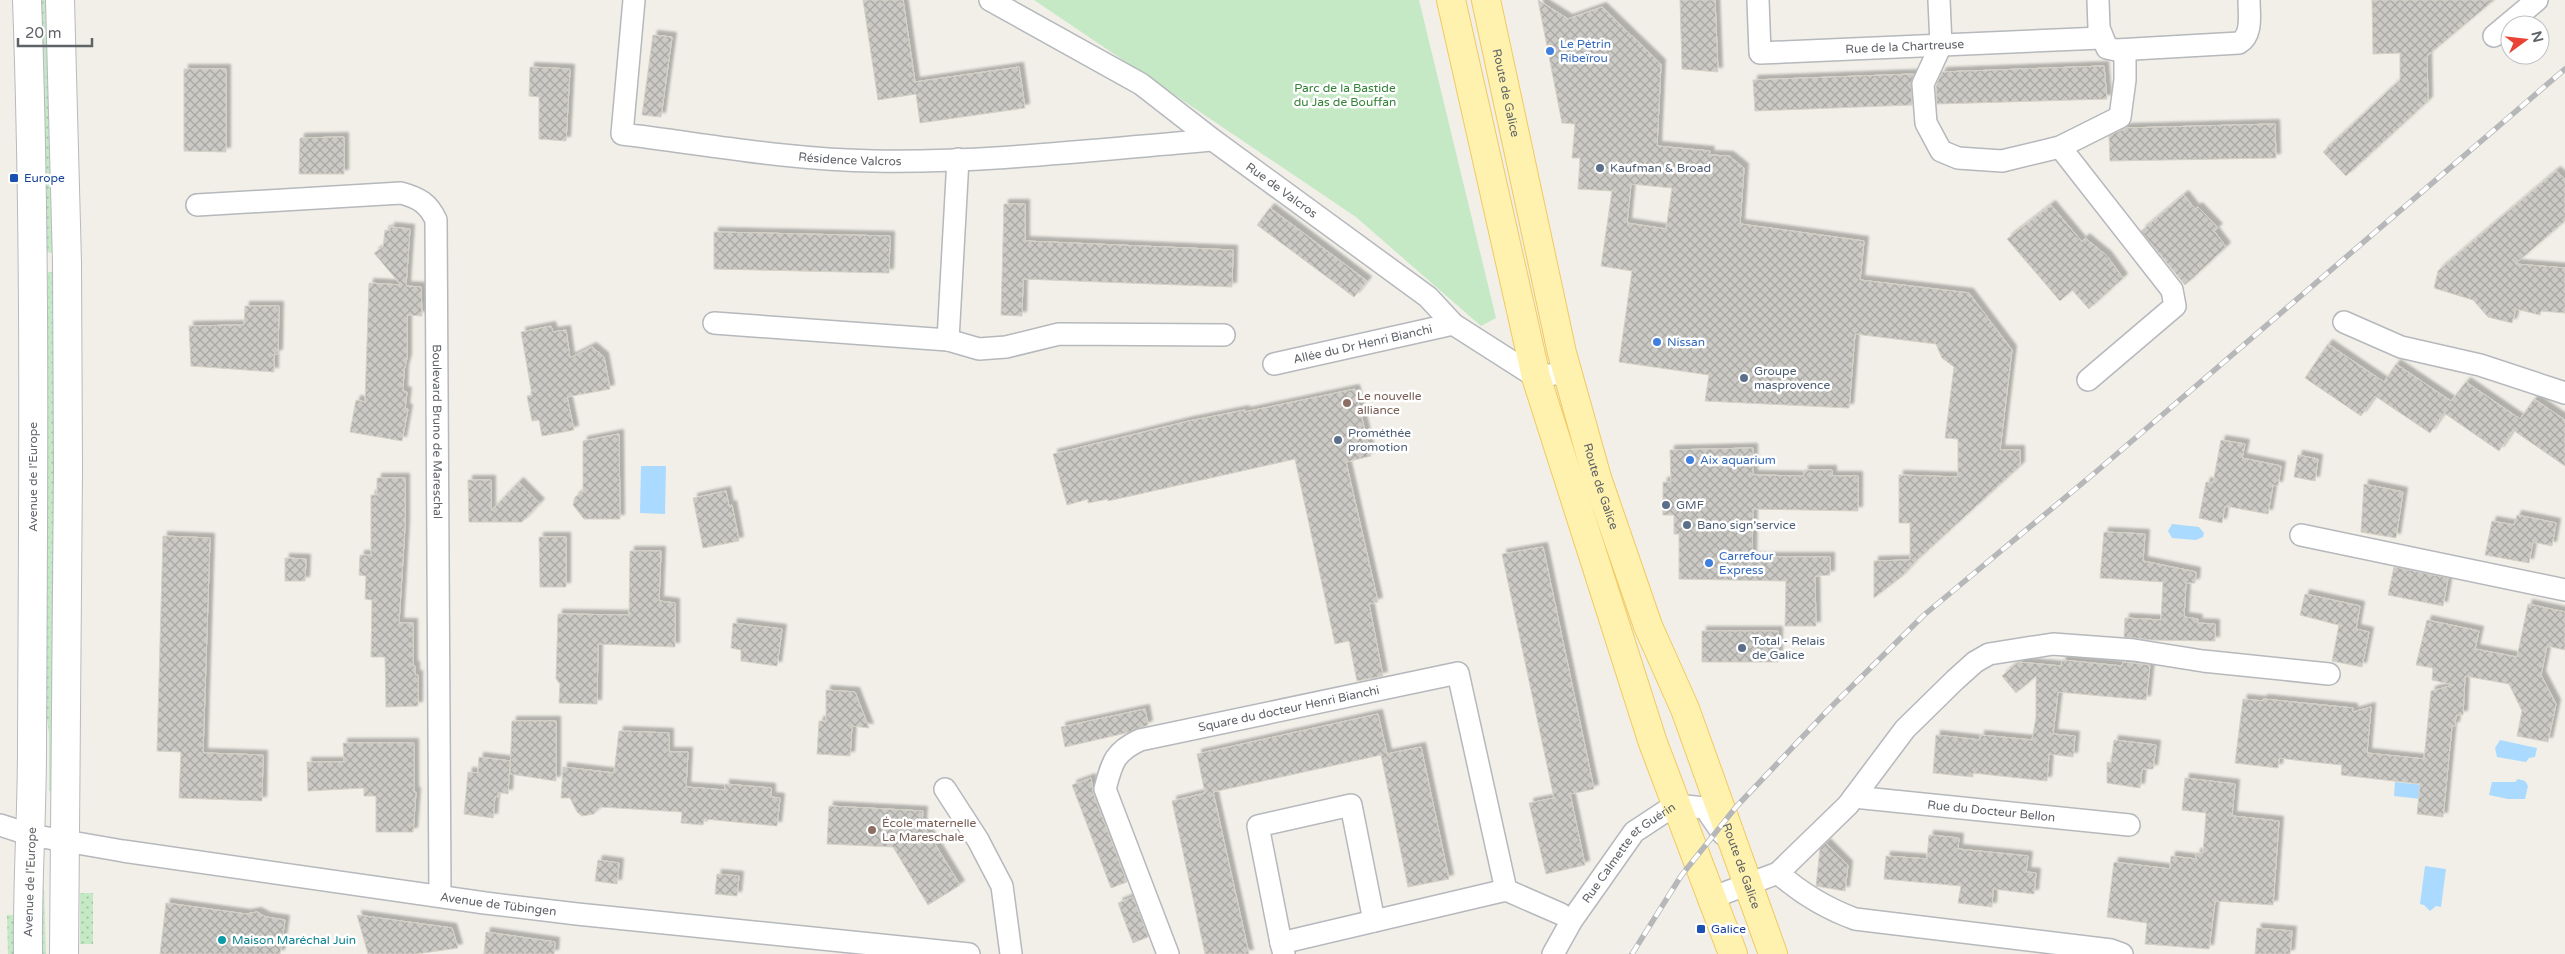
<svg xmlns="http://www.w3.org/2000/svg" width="2565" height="954" font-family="'Varela Round',sans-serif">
<defs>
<pattern id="garden-dots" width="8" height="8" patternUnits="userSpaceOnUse" patternTransform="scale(1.25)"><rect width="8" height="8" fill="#c5e8c5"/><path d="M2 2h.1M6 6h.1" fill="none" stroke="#a3c0a4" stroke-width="1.8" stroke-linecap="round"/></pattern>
<pattern id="building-cross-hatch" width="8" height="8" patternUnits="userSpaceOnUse" patternTransform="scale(1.25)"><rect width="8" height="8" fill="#cccac5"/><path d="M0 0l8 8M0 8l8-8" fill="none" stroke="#a9a8a4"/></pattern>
<filter id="shadow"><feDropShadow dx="4.5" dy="-4.5" stdDeviation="1" flood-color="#0004"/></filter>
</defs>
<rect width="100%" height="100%" fill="#f1efe8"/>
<path fill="#c5e8c5" d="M 1034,0 L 1419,0 L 1496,318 L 1481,326 L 1356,217 Z"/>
<path fill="url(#garden-dots)" d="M 41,0 L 49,0 L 55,253 L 47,252 Z
M 48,272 L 55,272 L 55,535 L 52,680 L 54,790 L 49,791 L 49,734 L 43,687 L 48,432 Z
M 40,887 L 44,887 L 46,954 L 40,954 Z
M 80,893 L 93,893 L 93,944 L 80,944 Z
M 7,915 L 15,915 L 15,954 L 8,954 Z"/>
<path fill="#aadaff" d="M 641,466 L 666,466 L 665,514 L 640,513 Z
M 2172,524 L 2199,527 L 2204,533 L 2203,537 L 2196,540 L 2172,538 L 2168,531 Z
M 2500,740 L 2537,748 L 2535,757 L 2529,758 L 2526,762 L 2497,757 L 2495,748 Z
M 2518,779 L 2525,781 L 2528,786 L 2525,799 L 2508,799 L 2489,795 L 2492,782 L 2515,782 Z
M 2395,782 L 2423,785 L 2421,799 L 2394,796 Z
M 2425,866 L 2446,869 L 2441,907 L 2436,906 L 2430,911 L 2424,905 L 2420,904 Z"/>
<path fill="url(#building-cross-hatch)" stroke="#d6d1c6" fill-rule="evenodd" filter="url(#shadow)" d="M 863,0 L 903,0 L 915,82 L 1019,67 L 1025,108 L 920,123 L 916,94 L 878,100 Z
M 1538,0 L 1568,19 L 1602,7 L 1661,64 L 1657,146 L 1710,151 L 1709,155 L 1729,156 L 1744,168 L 1740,224 L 1864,241 L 1860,280 L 1969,293 L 2012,350 L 2000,450 L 2020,450 L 2020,466 L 1917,560 L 1901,577 L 1874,598 L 1874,561 L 1910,560 L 1910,523 L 1899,523 L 1899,475 L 1958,477 L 1958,439 L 1945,438 L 1954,367 L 1942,358 L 1936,344 L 1855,334 L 1849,408 L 1705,401 L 1709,375 L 1619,362 L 1632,271 L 1601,266 L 1612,191 L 1578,189 L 1580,158 L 1572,158 L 1575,124 L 1562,123 ZM 1631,184 L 1672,188 L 1666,229 L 1627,223 Z
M 1680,0 L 1715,0 L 1718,72 L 1682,69 Z
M 2372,0 L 2494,0 L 2427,56 L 2428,101 L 2346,176 L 2323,152 L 2400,80 L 2400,53 L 2373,54 Z
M 653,35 L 672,37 L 661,117 L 642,115 Z
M 2104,66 L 2107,99 L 1937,104 L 1936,86 L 1942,72 Z
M 530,67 L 570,69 L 566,141 L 539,139 L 539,97 L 529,96 Z
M 184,69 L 226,69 L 226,152 L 184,151 Z
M 1914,74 L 1911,84 L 1912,105 L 1755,111 L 1753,80 Z
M 2275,124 L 2276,158 L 2110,161 L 2109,136 L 2126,128 Z
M 344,137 L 344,174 L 299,174 L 300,138 Z
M 2556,171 L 2565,179 L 2565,221 L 2515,264 L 2565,268 L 2565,313 L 2541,311 L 2540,315 L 2516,309 L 2512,323 L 2488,317 L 2473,300 L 2434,288 L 2438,271 Z
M 2184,195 L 2195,209 L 2198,207 L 2218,228 L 2214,231 L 2226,247 L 2185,285 L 2141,231 Z
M 1004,204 L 1025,204 L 1025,241 L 1233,250 L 1232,287 L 1023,279 L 1022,316 L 1001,315 Z
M 2051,205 L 2082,242 L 2085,238 L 2107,256 L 2123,278 L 2089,309 L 2072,290 L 2060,301 L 2007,239 Z
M 1270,208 L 1367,281 L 1354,297 L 1257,225 Z
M 390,227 L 410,229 L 406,286 L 421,287 L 422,316 L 407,315 L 407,358 L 404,370 L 403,391 L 407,392 L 405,408 L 408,409 L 402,441 L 350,432 L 356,400 L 365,402 L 369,283 L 401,285 L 374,253 L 383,247 L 385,230 L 390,231 Z
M 714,232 L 890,236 L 889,273 L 714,269 Z
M 245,306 L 279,306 L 278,354 L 274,354 L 274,372 L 191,366 L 189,326 L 244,325 Z
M 551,326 L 553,332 L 566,330 L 570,358 L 592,347 L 604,357 L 610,389 L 567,397 L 574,430 L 542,436 L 539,420 L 532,421 L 527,396 L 532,395 L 521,332 Z
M 2328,344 L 2384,382 L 2396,364 L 2451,401 L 2466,382 L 2520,419 L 2534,399 L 2565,420 L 2565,466 L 2513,430 L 2499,451 L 2444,413 L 2430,433 L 2375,396 L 2361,416 L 2305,378 Z
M 1355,389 L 1371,456 L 1346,462 L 1378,602 L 1369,604 L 1383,676 L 1357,681 L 1349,641 L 1335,644 L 1295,459 L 1108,501 L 1108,499 L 1088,503 L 1088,499 L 1067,505 L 1053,454 L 1189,421 L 1245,410 L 1245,412 Z
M 619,434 L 620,519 L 584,519 L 573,505 L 575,497 L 583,492 L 583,441 Z
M 2221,440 L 2245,444 L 2242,458 L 2281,466 L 2278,486 L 2273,485 L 2268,514 L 2225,506 L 2222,523 L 2199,518 L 2206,482 L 2213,483 Z
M 1753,448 L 1753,475 L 1804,476 L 1804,470 L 1832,470 L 1832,476 L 1858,476 L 1858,511 L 1753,509 L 1752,557 L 1830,557 L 1830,575 L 1815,576 L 1816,626 L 1785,626 L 1786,581 L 1679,579 L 1679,534 L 1674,534 L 1674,515 L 1663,515 L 1663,482 L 1671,482 L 1670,450 Z
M 2298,455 L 2318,459 L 2315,481 L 2294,477 Z
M 377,478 L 405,478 L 405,526 L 399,623 L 413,623 L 413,666 L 415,666 L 415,675 L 418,675 L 418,706 L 386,707 L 385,657 L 371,657 L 372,600 L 365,599 L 366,576 L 359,575 L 360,555 L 371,555 L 371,495 L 377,495 Z
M 468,480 L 491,480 L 491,511 L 519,482 L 540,503 L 522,522 L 469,522 Z
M 2364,484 L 2403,492 L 2396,538 L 2361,532 Z
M 726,491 L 729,506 L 732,505 L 739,541 L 703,548 L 693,498 Z
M 2517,515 L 2556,523 L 2552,546 L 2533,542 L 2529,563 L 2485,555 L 2492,521 L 2514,525 Z
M 2104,532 L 2145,534 L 2143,561 L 2196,572 L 2195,583 L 2186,583 L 2184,617 L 2198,619 L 2197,623 L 2215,624 L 2215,641 L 2152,640 L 2124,637 L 2125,618 L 2161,620 L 2163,582 L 2100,578 Z
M 163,536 L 210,538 L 203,753 L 263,755 L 262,801 L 179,798 L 181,752 L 157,751 Z
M 539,537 L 566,537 L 566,587 L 540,587 Z
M 1543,547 L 1594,789 L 1570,794 L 1585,865 L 1546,874 L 1529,803 L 1554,798 L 1502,554 Z
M 630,551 L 661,551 L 659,601 L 675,603 L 675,647 L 598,644 L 597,704 L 559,703 L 560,684 L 556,679 L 558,614 L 629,615 Z
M 285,558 L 306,559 L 305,581 L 285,581 Z
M 2394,567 L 2448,578 L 2443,606 L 2388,595 Z
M 2305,594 L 2360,606 L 2356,629 L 2369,632 L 2362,667 L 2332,661 L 2339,625 L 2342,626 L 2300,615 Z
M 2528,604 L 2565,612 L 2565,650 L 2547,646 L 2541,675 L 2556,704 L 2548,742 L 2517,736 L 2522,711 L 2509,684 L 2465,676 L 2463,715 L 2456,715 L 2455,726 L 2452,726 L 2443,817 L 2417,814 L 2420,784 L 2341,775 L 2342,765 L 2303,761 L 2279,758 L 2278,768 L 2235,763 L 2243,699 L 2263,701 L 2263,699 L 2353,708 L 2353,712 L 2371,707 L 2367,753 L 2424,759 L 2431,691 L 2454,685 L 2432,680 L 2433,668 L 2416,665 L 2427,620 L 2479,631 L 2475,649 L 2517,657 Z
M 733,623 L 782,629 L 777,666 L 741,661 L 741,650 L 731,648 Z
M 1702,631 L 1778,631 L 1778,662 L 1702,662 Z
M 2062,660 L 2122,666 L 2123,662 L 2150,665 L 2146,700 L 2058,692 L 2053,734 L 2075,736 L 2073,757 L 2049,754 L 2047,781 L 1973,773 L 1973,777 L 1933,773 L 1936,735 L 1980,740 L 1980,735 L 2032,740 L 2036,717 L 2036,676 L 2016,693 L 2002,676 L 2018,662 L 2061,666 Z
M 826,690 L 855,692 L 869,728 L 852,726 L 850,756 L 817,754 L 819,721 L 826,721 Z
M 1145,709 L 1148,725 L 1126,733 L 1065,747 L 1061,727 Z
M 1378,714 L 1387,754 L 1421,747 L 1449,879 L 1408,887 L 1381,755 L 1213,792 L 1249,954 L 1205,954 L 1172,801 L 1205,793 L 1197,754 Z
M 512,721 L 556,721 L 556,781 L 510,774 Z
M 619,731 L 669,733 L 669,752 L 688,752 L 686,787 L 725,790 L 725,784 L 771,788 L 771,797 L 780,798 L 777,826 L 704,819 L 703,825 L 681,823 L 682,812 L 600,807 L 594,814 L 582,816 L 577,812 L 570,798 L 561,798 L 563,767 L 614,773 Z
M 2114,740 L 2156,745 L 2153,769 L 2142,769 L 2140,788 L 2107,783 L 2107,762 L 2111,763 Z
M 343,743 L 414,743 L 414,792 L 416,792 L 413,832 L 376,832 L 376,796 L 364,796 L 364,788 L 308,791 L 307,762 L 344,762 Z
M 479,757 L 510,761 L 508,794 L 498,792 L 498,797 L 495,796 L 493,818 L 464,814 L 468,772 L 478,773 Z
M 1091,778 L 1093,793 L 1127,882 L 1111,888 L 1072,785 Z
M 2185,778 L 2235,784 L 2232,816 L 2279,821 L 2273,905 L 2215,901 L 2209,949 L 2145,944 L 2147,923 L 2107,917 L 2114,862 L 2170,869 L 2171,856 L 2196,859 L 2196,853 L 2203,853 L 2206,813 L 2182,810 Z
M 829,806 L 923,811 L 922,823 L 960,885 L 928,905 L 893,847 L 827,844 Z
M 1929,835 L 1959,838 L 1958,849 L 2028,856 L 2026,872 L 2036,873 L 2034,894 L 1993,889 L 1992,907 L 1958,903 L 1961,886 L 1884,879 L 1886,856 L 1927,859 Z
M 1826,843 L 1848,865 L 1845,891 L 1816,886 L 1820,849 Z
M 598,860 L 619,863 L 617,884 L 595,881 Z
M 717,874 L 739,876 L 737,896 L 715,894 Z
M 1133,897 L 1148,937 L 1133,943 L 1118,903 Z
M 166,903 L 246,914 L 257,912 L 266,917 L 285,920 L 280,954 L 160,954 Z
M 357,915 L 452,928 L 458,948 L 416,954 L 368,954 Z
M 2257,928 L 2292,931 L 2290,954 L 2255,954 Z
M 486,932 L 555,942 L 554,954 L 484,954 Z"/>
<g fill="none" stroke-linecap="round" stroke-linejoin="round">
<defs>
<g id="street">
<path id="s1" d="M 634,0 L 622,134 C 705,144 790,160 874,161 C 987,163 1101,149 1213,140"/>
<path id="s2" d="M 990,0 L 1141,84 L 1213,140 L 1428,297 L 1453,324 L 1536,377 L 1568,372"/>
<path id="s3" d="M 1758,0 L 1760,53 L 2101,38"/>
<path d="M 1939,0 L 1941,45 L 1923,84 L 1926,123 L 1941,151 L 1958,158 L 2002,161 L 2060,147 L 2120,117 L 2125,80 L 2125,50"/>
<path d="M 2098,0 L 2099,28 L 2107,48 L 2116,50 L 2239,43 C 2253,35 2249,14 2249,0"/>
<path d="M 2494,36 L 2537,0"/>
<path d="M 2060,147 L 2172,290 L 2175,306 L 2088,380"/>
<path id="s4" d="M 197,205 L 401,193 C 419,198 428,203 436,220 L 440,896"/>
<path d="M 2344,322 L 2401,347 L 2480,365 L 2565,393"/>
<path d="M 714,323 L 948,340 L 958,159"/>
<path d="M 948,340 L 979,349 L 1006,347 L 1059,334 L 1224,335"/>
<path id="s5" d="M 1274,364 L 1453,324"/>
<path d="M 2301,535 L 2565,590"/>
<path d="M 945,789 L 978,840 L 1002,886 L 1011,954"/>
<path id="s6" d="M 1854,797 L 2129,825"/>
<path id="s7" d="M 0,825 L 31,835 L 123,851 L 485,903 L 577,914 L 969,954"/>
<path d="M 1778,873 C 1802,894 1825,908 1855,919 L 2111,950 L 2122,954"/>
<path d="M 1711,898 L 1778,873 L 1848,805 L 1905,729 L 1955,680 L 1975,662 L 1989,654 L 2053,644 L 2134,650 L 2203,661 L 2329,674"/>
<path d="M 1281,943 L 1258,826 L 1351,805 L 1374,921"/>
<path id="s8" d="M 1168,954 L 1105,789 C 1112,763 1114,752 1140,740 L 1458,673 L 1506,890"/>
<path d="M 1284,954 L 1281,943 L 1506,890 L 1561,914"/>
<path id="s9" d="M 1553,954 L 1572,920 L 1634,832 L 1675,805 L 1705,808 L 1723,834"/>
</g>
<path id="secondary" d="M 27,0 C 36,249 33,499 32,748 C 32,817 27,885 28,954
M 60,0 L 67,263 L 68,468 L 64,954"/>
<g id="primary">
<path d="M 1451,0 L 1536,377 L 1653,743 L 1733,954"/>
<path id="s10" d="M 1486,0 L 1562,353 L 1597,478 L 1648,626 L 1685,709 L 1773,954"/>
</g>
</defs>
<use href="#street" stroke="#b5b8bc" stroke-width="24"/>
<use href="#secondary" stroke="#b6babf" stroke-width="30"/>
<use href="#primary" stroke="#f2c960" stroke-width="30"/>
<use href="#street" stroke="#fff" stroke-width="21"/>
<use href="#secondary" stroke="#fff" stroke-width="28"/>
<use href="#primary" stroke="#fff2af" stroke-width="28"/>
<defs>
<path id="rail" d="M 1632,954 L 1681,876 L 1736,807 L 1829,709 L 1924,615 L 2097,471 L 2565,69"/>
</defs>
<use href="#rail" stroke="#b6b7b8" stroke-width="5.5"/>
<use href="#rail" stroke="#fff" stroke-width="4" stroke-dasharray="11" stroke-linecap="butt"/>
</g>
<g fill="#3f7fe0" stroke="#fff" stroke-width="2">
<circle cx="1550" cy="51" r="5"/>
<circle cx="1657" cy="342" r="5"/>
<circle cx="1690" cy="460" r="5"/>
<circle cx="1709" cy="563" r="5"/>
</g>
<g fill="#5c6f8a" stroke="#fff" stroke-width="2">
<circle cx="1600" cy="168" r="5"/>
<circle cx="1744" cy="378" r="5"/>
<circle cx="1338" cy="440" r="5"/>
<circle cx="1666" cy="505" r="5"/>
<circle cx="1687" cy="525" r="5"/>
<circle cx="1742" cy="648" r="5"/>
</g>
<g fill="#1a4fb4" stroke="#fff" stroke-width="2">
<rect x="9" y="173" width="10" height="10" rx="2.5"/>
<rect x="1696" y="924" width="10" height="10" rx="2.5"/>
</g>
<g fill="#8d6e63" stroke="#fff" stroke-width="2">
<circle cx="1347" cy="403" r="5"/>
<circle cx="872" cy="830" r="5"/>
</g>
<circle fill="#0f9aa8" stroke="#fff" stroke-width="2" cx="222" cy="940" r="5"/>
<g text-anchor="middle" stroke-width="5" stroke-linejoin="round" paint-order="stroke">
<g font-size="12" fill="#366cbe" stroke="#fff" text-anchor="start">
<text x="1560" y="48">Le Pétrin<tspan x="1560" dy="14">Ribeïrou</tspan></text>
<text x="1667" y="346">Nissan</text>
<text x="1700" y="464">Aix aquarium</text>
<text x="1719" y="560">Carrefour<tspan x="1719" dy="14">Express</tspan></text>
</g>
<g font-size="12" fill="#5f6368" stroke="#fff">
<text dy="4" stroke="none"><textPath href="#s3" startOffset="198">Rue de la Chartreuse</textPath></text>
<text dy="4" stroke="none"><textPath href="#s10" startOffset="95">Route de Galice</textPath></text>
<text dy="4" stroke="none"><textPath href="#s1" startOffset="364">Résidence Valcros</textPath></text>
<text dy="4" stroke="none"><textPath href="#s2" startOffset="349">Rue de Valcros</textPath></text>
<text dy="4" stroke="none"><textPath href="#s5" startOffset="91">Allée du Dr Henri Bianchi</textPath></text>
<text dy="4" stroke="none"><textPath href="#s4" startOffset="462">Boulevard Bruno de Mareschal</textPath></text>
<text transform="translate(33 477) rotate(-90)" y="4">Avenue de l'Europe</text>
<text dy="4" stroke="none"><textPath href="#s10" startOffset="500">Route de Galice</textPath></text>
<text dy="4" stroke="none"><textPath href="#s8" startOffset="392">Square du docteur Henri Bianchi</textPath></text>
<text dy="4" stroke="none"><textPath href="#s6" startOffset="138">Rue du Docteur Bellon</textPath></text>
<text dy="4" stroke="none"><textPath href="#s9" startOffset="128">Rue Calmette et Guérin</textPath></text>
<text dy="4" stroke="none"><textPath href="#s10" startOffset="905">Route de Galice</textPath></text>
<text transform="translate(30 882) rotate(-88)" y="4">Avenue de l'Europe</text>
<text dy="4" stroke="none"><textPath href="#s7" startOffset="505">Avenue de Tübingen</textPath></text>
</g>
<g font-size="12" fill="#348238" stroke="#fff">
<text x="1345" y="92">Parc de la Bastide<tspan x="1345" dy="14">du Jas de Bouffan</tspan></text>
</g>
<g font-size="12" fill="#4e5e75" stroke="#fff" text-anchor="start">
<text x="1610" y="172">Kaufman &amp; Broad</text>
<text x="1754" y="375">Groupe<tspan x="1754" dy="14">masprovence</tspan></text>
<text x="1348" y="437">Prométhée<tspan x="1348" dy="14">promotion</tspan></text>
<text x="1676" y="509">GMF</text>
<text x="1697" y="529">Bano sign'service</text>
<text x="1752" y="645">Total - Relais<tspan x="1752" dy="14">de Galice</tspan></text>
</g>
<g font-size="12" fill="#164399" stroke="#fff" text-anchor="start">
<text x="24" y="182">Europe</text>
<text x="1711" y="933">Galice</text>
</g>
<g font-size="12" fill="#785e54" stroke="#fff" text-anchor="start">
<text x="1357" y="400">Le nouvelle<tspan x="1357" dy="14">alliance</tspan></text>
<text x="882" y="827">École maternelle<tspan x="882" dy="14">La Mareschale</tspan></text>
</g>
<g font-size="12" fill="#0d838f" stroke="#fff" text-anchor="start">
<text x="232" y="944">Maison Maréchal Juin</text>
</g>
</g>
<g transform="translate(2525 40) rotate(75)"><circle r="24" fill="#ffffff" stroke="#bfc1c3"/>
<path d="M0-4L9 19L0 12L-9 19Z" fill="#ea4335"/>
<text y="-8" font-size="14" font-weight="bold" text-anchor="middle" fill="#5f6368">N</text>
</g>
<path d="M18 38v8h74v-8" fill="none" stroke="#5f6368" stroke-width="2.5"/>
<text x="25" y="38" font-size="15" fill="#5f6368" stroke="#ffffff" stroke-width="4" paint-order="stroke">20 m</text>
</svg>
